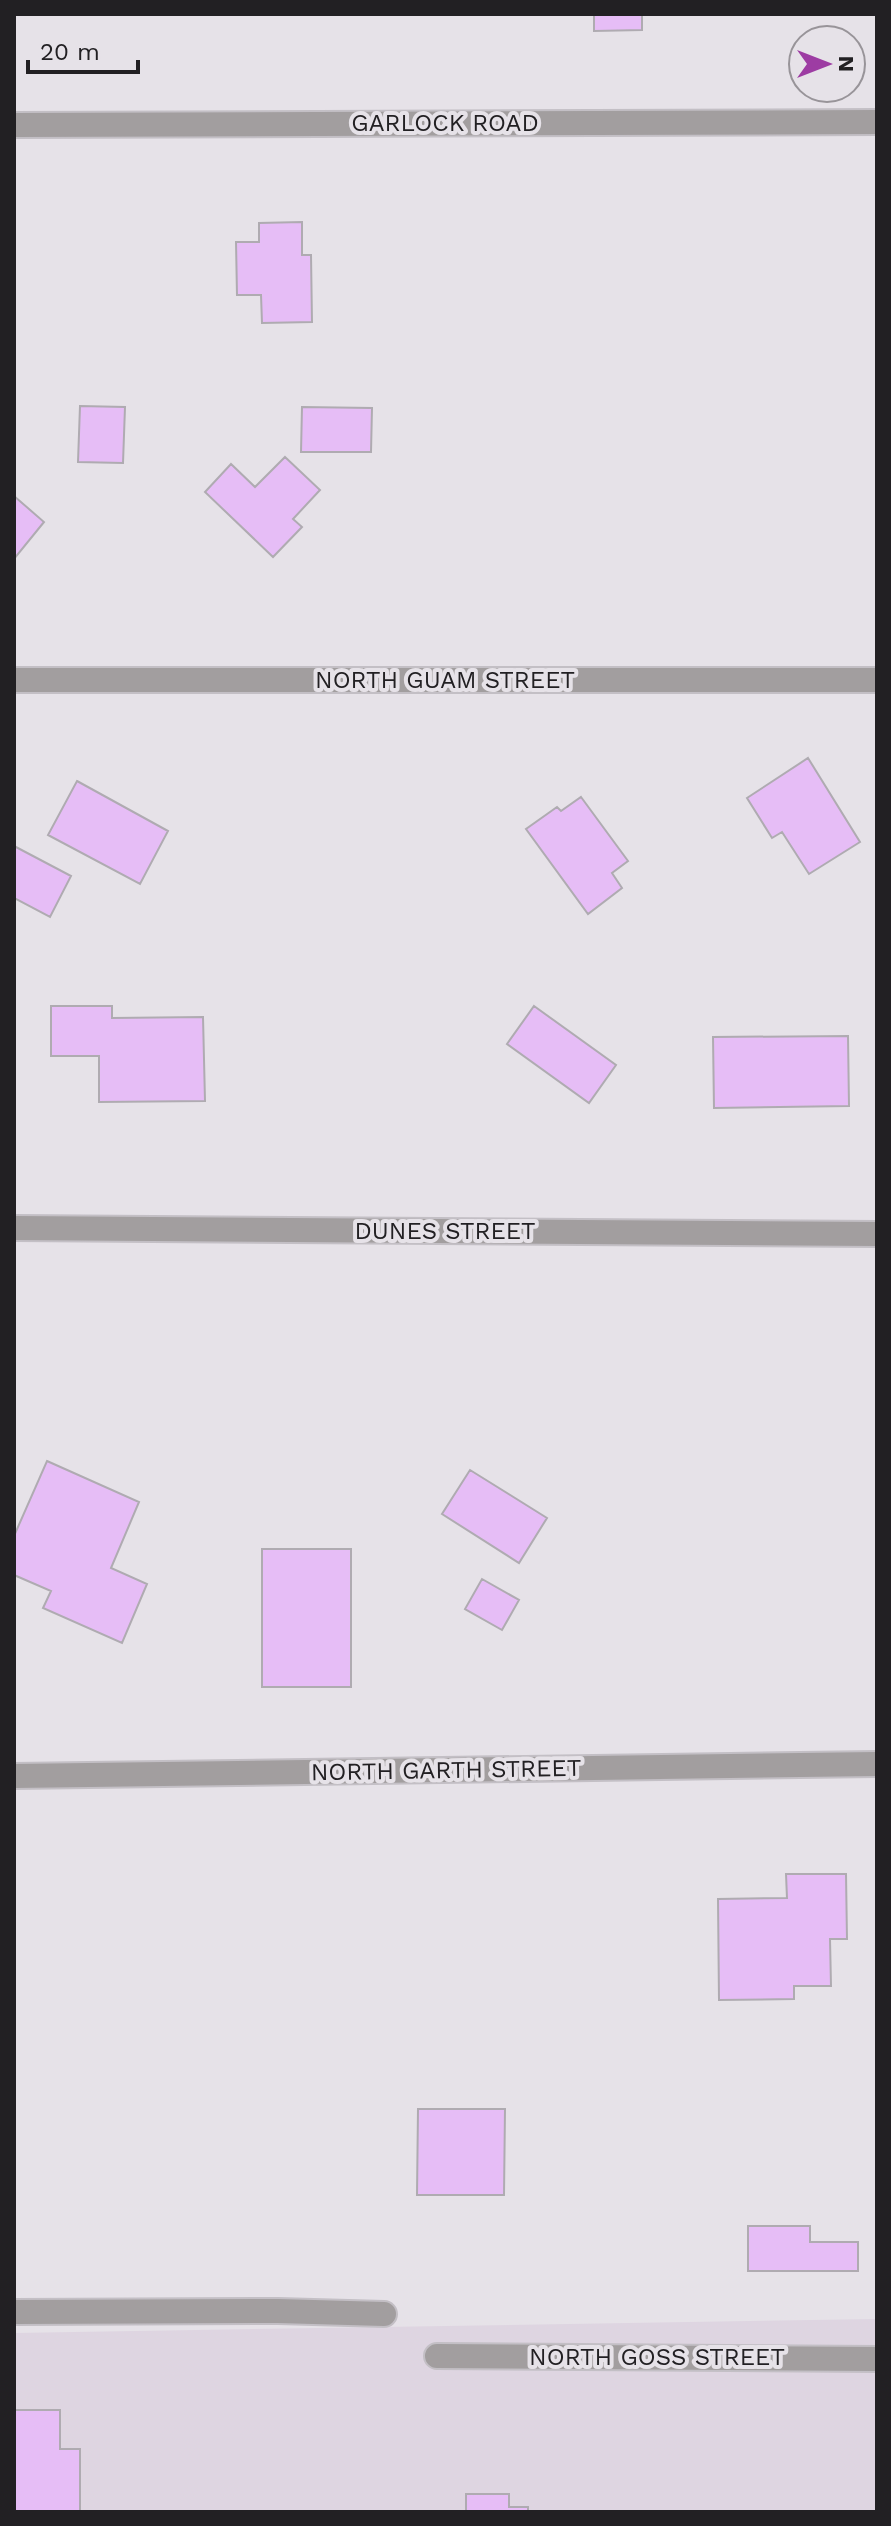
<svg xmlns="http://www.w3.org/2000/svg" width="891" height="2526" font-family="'Work Sans',sans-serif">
<rect width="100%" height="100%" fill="#e6e2e8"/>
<path fill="#ded5e1" d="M 877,2319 L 877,2512 L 14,2512 L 14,2333 Z"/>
<path fill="#e6bdf6" stroke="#afabb1" stroke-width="2" d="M 594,14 L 642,14 L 642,30 L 594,31 Z
M 302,222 L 302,255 L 311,255 L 312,322 L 262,323 L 261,295 L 237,295 L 236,242 L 259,242 L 259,223 Z
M 80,406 L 125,407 L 123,463 L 78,462 Z
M 302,407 L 372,408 L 371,452 L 301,452 Z
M 285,457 L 320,490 L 293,519 L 302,527 L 273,557 L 205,492 L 231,464 L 255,487 Z
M 14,496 L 44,522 L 14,559 Z
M 808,758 L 860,842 L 809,874 L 782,832 L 772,838 L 747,798 Z
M 77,781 L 168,831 L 140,884 L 48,835 Z
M 581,797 L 628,861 L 612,873 L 622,888 L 588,914 L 526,829 L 557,807 L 561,811 Z
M 14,846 L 71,876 L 50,917 L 14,898 Z
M 51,1006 L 112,1006 L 112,1018 L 203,1017 L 205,1101 L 99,1102 L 99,1056 L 51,1056 Z
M 534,1006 L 616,1065 L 589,1103 L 507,1044 Z
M 848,1036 L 849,1106 L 714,1108 L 713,1037 Z
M 47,1461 L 139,1502 L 111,1568 L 147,1584 L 122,1643 L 43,1608 L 51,1591 L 14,1575 L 14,1536 Z
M 470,1470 L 547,1518 L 519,1563 L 442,1514 Z
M 262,1549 L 351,1549 L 351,1687 L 262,1687 Z
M 482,1579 L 519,1600 L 502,1630 L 465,1609 Z
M 786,1874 L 846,1874 L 847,1939 L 830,1939 L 831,1986 L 794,1986 L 794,1999 L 719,2000 L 718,1899 L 787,1898 Z
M 418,2109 L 505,2109 L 504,2195 L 417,2195 Z
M 748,2226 L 810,2226 L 810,2242 L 858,2242 L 858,2271 L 748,2271 Z
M 14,2410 L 60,2410 L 60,2449 L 80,2449 L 80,2512 L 14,2512 Z
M 466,2494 L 509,2494 L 509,2507 L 528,2507 L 528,2512 L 466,2512 Z"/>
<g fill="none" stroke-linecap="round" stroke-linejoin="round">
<defs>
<path id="street" d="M 14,125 L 877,122
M 14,680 L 877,680
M 14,1228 L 877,1234
M 14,1776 L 877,1764
M 14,2312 L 278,2311 L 384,2314
M 437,2356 L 877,2359"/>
</defs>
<use href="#street" stroke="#c3bfc5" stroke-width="28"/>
<use href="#street" stroke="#a29e9f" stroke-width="24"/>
</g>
<g text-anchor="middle" stroke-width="8" stroke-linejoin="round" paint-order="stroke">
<g font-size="24" fill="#222023" stroke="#e6e2e8">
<text x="445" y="131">GARLOCK ROAD</text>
<text x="445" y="688">NORTH GUAM STREET</text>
<text x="445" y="1239">DUNES STREET</text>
<text transform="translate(446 1770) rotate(-1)" y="8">NORTH GARTH STREET</text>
<text x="657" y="2365">NORTH GOSS STREET</text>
</g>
</g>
<rect width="891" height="2526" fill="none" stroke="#222023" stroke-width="32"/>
<g transform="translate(827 64) rotate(90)"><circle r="38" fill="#e6e2e8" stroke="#989499" stroke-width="2"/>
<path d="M0-6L14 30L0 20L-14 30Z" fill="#9d3ca3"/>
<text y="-12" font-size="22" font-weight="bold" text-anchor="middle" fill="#222023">N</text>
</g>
<path d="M28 60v12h110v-12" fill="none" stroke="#222023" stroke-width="4"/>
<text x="40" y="60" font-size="24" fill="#222023" stroke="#e6e2e8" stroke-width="6" paint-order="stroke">20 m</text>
</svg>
